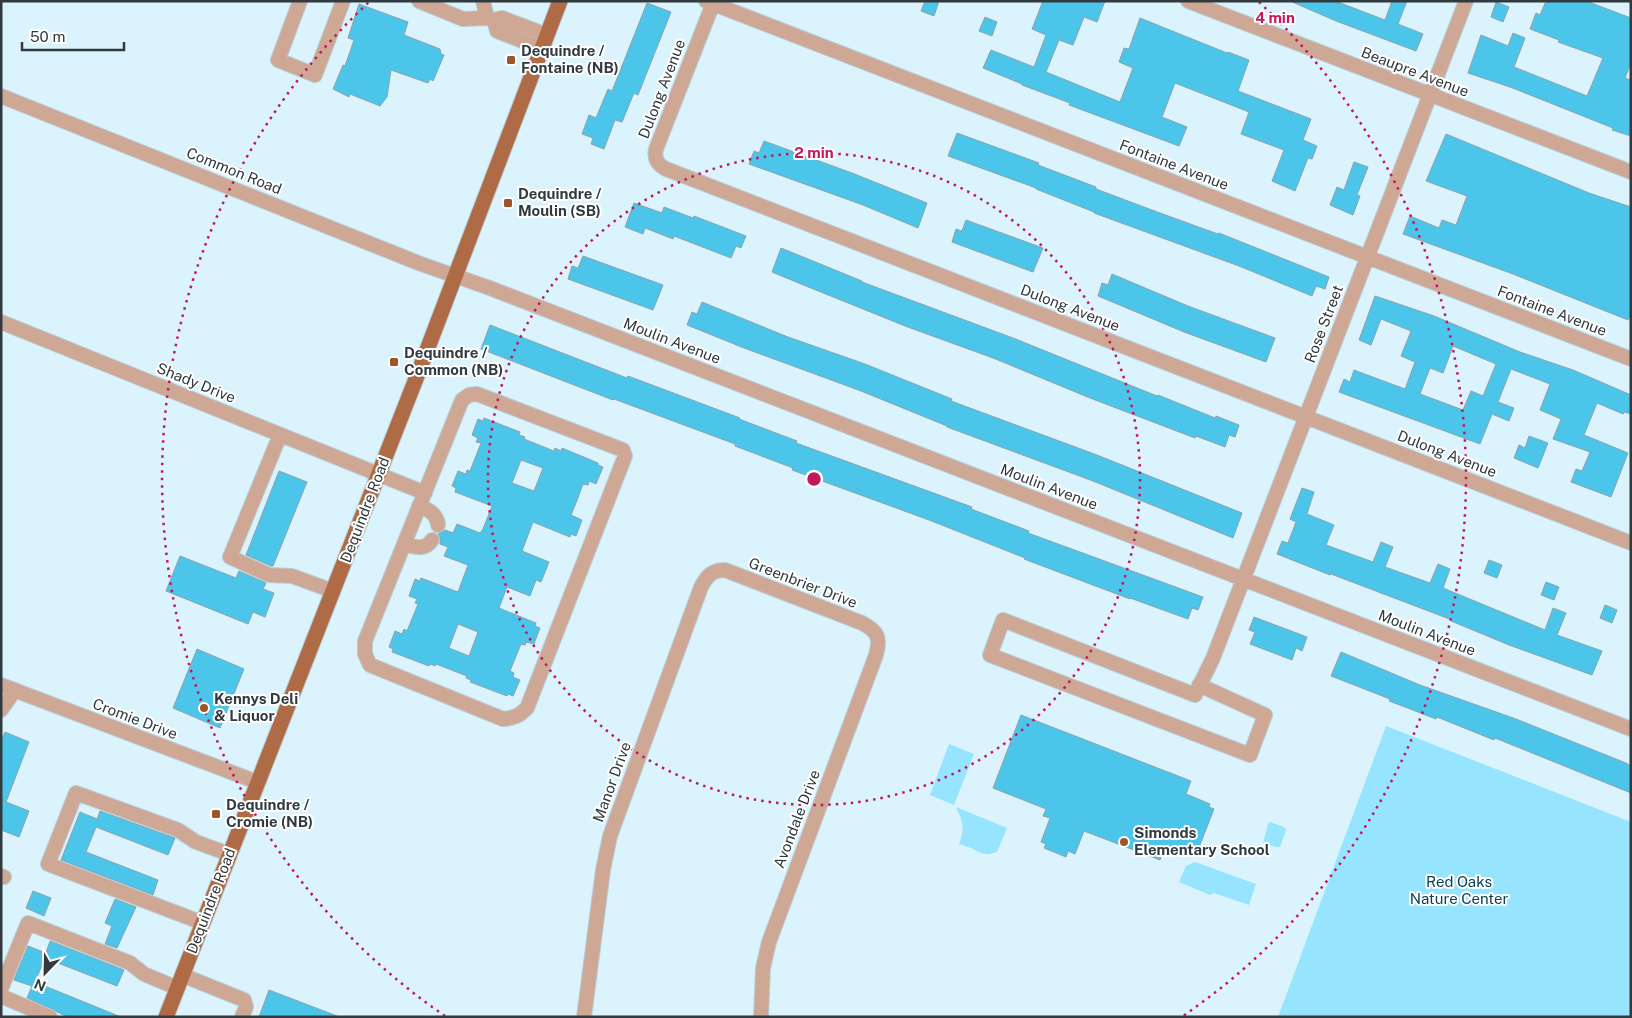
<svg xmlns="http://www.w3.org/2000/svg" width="1632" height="1018" font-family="'Public Sans',sans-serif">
<rect width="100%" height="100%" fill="#daf3fc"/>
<path fill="#97e4ff" d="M 1386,726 L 1631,822 L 1631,1017 L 1278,1017 Z
M 949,744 L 974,754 L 954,805 L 930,795 Z
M 956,807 L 1007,828 L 997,852 C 987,855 984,855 975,850 C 970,847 964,846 959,844 C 965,828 963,822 956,807 Z
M 1270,822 L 1284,827 L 1286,830 L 1280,847 L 1276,847 L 1263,843 L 1268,824 Z
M 1195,862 L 1256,884 L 1249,905 L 1214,893 L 1210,895 L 1179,882 L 1186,866 Z"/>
<path fill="#4cc5ea" stroke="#8ba2ab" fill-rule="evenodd" d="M 925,1 L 939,1 L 934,16 L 921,11 Z
M 1043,1 L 1105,1 L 1097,22 L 1084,17 L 1073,45 L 1059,40 L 1046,72 L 1120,102 L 1133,68 L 1119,62 L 1124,48 L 1129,49 L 1140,18 L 1227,53 L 1228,52 L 1249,60 L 1238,91 L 1311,119 L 1303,140 L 1317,146 L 1312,159 L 1308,158 L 1295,191 L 1272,181 L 1284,150 L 1241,134 L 1249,112 L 1175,83 L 1162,117 L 1187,127 L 1179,146 L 1069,105 L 1070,103 L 1022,85 L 1022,84 L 983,68 L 991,50 L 1034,67 L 1046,35 L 1032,29 Z
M 1290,1 L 1335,1 L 1385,20 L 1392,1 L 1407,1 L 1398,24 L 1423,34 L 1416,51 L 1336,21 Z
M 1546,1 L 1586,1 L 1631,18 L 1631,63 L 1625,78 L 1631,80 L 1631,136 L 1612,130 L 1613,128 L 1510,87 L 1468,73 L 1481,35 L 1508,46 L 1513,33 L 1525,38 L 1514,67 L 1587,96 L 1603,58 L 1558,42 L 1559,40 L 1530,29 L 1536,13 L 1540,15 Z
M 1496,2 L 1509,7 L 1503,22 L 1491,17 Z
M 647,3 L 671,12 L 638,95 L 634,93 L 622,122 L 615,120 L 604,149 L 591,144 L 593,138 L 582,134 L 589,115 L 596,118 L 608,89 L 612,91 Z
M 359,4 L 408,22 L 404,35 L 440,49 L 441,54 L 444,55 L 433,81 L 430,79 L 428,83 L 391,70 L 387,97 L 380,106 L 350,94 L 349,97 L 333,89 L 343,65 L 345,66 L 354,40 L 348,38 Z
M 985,17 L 997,22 L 992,36 L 979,31 Z
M 957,133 L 1039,163 L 1038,165 L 1096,187 L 1096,189 L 1160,213 L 1218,234 L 1219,233 L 1329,277 L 1325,289 L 1316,286 L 1312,296 L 1239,266 L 1094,213 L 1094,212 L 1036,189 L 1036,188 L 948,156 Z
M 1446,134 L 1589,193 L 1631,207 L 1631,313 L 1628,320 L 1513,274 L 1403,234 L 1410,216 L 1439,228 L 1442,220 L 1456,225 L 1467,196 L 1426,181 Z
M 764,141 L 852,173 L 927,203 L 918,228 L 863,205 L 749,164 L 754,151 L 759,153 Z
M 1354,162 L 1368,167 L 1357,195 L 1360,196 L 1353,215 L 1330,205 L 1337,187 L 1344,190 Z
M 634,203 L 662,213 L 664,207 L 693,218 L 694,216 L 746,236 L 741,248 L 736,246 L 731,258 L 674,236 L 673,239 L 645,228 L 643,234 L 625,227 Z
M 966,220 L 1043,248 L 1033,272 L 952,242 L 956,229 L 962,231 Z
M 781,248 L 862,281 L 862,282 L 1013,338 L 1157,396 L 1158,395 L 1215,418 L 1216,416 L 1239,425 L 1235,437 L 1229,435 L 1225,447 L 1196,436 L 1195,438 L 1090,398 L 993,358 L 905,326 L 801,284 L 772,272 Z
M 583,256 L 663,285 L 653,310 L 568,279 L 572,266 L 578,268 Z
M 1112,274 L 1188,306 L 1275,338 L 1266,362 L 1184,332 L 1098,296 L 1102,283 L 1108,285 Z
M 1375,296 L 1434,316 L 1520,352 L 1573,370 L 1631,395 L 1631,414 L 1624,412 L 1623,414 L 1597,403 L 1584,435 L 1628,453 L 1611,497 L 1571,482 L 1576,469 L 1582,471 L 1590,452 L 1553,439 L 1561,419 L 1540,410 L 1550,384 L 1511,369 L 1498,402 L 1514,408 L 1509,421 L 1492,414 L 1480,444 L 1339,392 L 1344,379 L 1350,382 L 1354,370 L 1405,389 L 1415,362 L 1401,356 L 1411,331 L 1381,319 L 1371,345 L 1359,340 ZM 1453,346 L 1496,364 L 1483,396 L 1471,391 L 1463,410 L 1420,394 L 1430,368 L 1443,373 Z
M 702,302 L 788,337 L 865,364 L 952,399 L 951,401 L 1097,455 L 1242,513 L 1233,538 L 1093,481 L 947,427 L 947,426 L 861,391 L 744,348 L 687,325 L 692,312 L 697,314 Z
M 490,325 L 627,378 L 628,376 L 740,418 L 739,419 L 797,441 L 796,443 L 972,507 L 971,509 L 1029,531 L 1028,533 L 1203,597 L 1198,610 L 1192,608 L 1188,619 L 1130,598 L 1130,599 L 1024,559 L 1025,558 L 929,520 L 792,470 L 793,468 L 735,446 L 735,444 L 614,399 L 613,400 L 481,349 Z
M 484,418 L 520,432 L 519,435 L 525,437 L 524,439 L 554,451 L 555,448 L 561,451 L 562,448 L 598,463 L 598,465 L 603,467 L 596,484 L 589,481 L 588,485 L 583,484 L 576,503 L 571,515 L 582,520 L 576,536 L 571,534 L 570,537 L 533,522 L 522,551 L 549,562 L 541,582 L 536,580 L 530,596 L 507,587 L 499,608 L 536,623 L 535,626 L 540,628 L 534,644 L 526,642 L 525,645 L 521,644 L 510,671 L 514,673 L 513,677 L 520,680 L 513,696 L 508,694 L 507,696 L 470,682 L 471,680 L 466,678 L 467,676 L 436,664 L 435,666 L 430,664 L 429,666 L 392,652 L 393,649 L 389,647 L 395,631 L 402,634 L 404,629 L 407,631 L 418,604 L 415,603 L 417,599 L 409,596 L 415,579 L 420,581 L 421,578 L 458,592 L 468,565 L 444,556 L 448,547 L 440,544 L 440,537 L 438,534 L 445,530 L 453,533 L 457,524 L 480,533 L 483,529 L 492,506 L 455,492 L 456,488 L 452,486 L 458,471 L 466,474 L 467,470 L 470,471 L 481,443 L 476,442 L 478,438 L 472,435 L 478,419 L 483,421 ZM 521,460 L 543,468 L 534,491 L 512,483 ZM 458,624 L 478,632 L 469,656 L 449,648 Z
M 1529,436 L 1548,443 L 1538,468 L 1514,458 L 1519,445 L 1525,448 Z
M 279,471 L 307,482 L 273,566 L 271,566 L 246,555 Z
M 1302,488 L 1314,492 L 1307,514 L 1334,525 L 1326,545 L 1373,562 L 1381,542 L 1393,547 L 1385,567 L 1430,583 L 1438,564 L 1450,569 L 1443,588 L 1545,630 L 1553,608 L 1566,613 L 1557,635 L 1602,651 L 1592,675 L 1509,645 L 1451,621 L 1452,620 L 1331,574 L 1330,575 L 1277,554 L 1282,541 L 1288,543 L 1296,522 L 1290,519 Z
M 180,556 L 236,578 L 239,571 L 266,583 L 263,589 L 274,593 L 265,617 L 253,612 L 248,624 L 166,591 Z
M 1489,560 L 1502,565 L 1497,578 L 1484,573 Z
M 1546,582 L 1559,587 L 1554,600 L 1541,595 Z
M 1605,605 L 1617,610 L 1612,623 L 1600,618 Z
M 1254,617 L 1307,637 L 1302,651 L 1296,648 L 1292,660 L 1250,644 L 1255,632 L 1249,630 Z
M 197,649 L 244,669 L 220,728 L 173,708 Z
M 1341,652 L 1420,685 L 1516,719 L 1626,763 L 1631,766 L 1631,793 L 1495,738 L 1494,740 L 1437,717 L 1436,719 L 1405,707 L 1389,701 L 1390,699 L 1331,676 Z
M 1021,715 L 1191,781 L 1186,794 L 1210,804 L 1209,807 L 1214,809 L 1196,855 L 1190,853 L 1189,855 L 1165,846 L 1160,860 L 1084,831 L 1075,854 L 1068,851 L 1066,857 L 1044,848 L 1046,844 L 1041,842 L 1050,818 L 1043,816 L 1046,809 L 993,788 Z
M 5,732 L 29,742 L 6,802 L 29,811 L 19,837 L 1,830 L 1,741 Z
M 100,811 L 175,838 L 168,855 L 96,827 L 86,852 L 158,880 L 153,895 L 61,860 L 80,812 L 97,819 Z
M 33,891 L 51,898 L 44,916 L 26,908 Z
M 115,899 L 136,907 L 117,948 L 105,944 L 112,926 L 105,923 Z
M 50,941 L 124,970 L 117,986 L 45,958 L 35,982 L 121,1017 L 68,1017 L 27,998 L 32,986 L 14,980 L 17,972 L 28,946 L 46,953 Z
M 269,990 L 337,1016 L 337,1017 L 259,1017 Z"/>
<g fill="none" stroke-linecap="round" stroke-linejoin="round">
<defs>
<path id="minor" d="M 300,1 L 278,60 L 315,75 L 343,1
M 419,1 L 463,19 L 487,18 L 494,20 L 502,18 L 547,35
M 483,1 L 487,18
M 706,1 L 1631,359
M 714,1 L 656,149 C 654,159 657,164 666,169 L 1631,543
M 1188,1 L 1631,172
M 494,20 L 497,31 L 543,49
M 1,96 L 421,264 L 487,287 L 1631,729
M 1,322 L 425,493
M 477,394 L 623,450 L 625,456 L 527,708 C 519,716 514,718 503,719 L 370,665 L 365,654 L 365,641 L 462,400 L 469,395 Z
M 280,435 L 230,557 L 269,575 L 292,576 L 333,591
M 419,506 C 429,510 437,514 438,525
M 404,544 C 415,547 425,551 432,540
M 1,685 L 257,782
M 1199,685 L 1265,715 L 1250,755 L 990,655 L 1003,620 L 1195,695 L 1213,658 L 1466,1
M 1,710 L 15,690
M 1,876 L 4,877
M 203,923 L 48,864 L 76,793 L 178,830 L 196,842 L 229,854
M 182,975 L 244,1000 L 246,1007 L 242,1017
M 1,989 L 28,923 L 130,963 L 144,974 L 177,988
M 1,996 L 50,1017
M 584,1017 L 603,870 L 610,836 L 701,587 C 707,576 712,570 725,570 L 862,623 C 877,631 881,637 876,655 L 769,942 L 763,968 L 761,1017"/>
<path id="major" d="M 166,1017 L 419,371 L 560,1"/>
</defs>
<use href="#minor" stroke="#b8ced6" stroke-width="16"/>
<use href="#major" stroke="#b8ced6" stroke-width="17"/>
<use href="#minor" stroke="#cea894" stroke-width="14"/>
<use href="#major" stroke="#ae6b45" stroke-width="15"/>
</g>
<g fill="none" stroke="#c2185b" stroke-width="2.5" stroke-dasharray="2.5 5">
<circle cx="814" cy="479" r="326"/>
<path d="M445 1016A652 652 0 0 1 369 2M1259 2A652 652 0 0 1 1183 1016"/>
</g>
<g fill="#9c562c" stroke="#fff" stroke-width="2">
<rect x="506" y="55" width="10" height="10" rx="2.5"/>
<rect x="503" y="198" width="10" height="10" rx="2.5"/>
<rect x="389" y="357" width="10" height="10" rx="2.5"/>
<circle cx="204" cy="708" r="5"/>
<rect x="211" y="809" width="10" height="10" rx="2.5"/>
<circle cx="1124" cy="842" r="5"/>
</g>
<g text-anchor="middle" stroke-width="4" stroke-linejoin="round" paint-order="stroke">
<g font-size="15" font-weight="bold" fill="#313a3e" stroke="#fff" text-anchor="start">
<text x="521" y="56">Dequindre /<tspan x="521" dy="17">Fontaine (NB)</tspan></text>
<text x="518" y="199">Dequindre /<tspan x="518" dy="17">Moulin (SB)</tspan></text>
<text x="404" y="358">Dequindre /<tspan x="404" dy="17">Common (NB)</tspan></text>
<text x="214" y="704">Kennys Deli<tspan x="214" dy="17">&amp; Liquor</tspan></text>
<text x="226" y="810">Dequindre /<tspan x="226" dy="17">Cromie (NB)</tspan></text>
<text x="1134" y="838">Simonds<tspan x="1134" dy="17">Elementary School</tspan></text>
</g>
<g font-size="15" fill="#313a3e" stroke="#fff">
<text transform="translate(1415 72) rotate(21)" y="5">Beaupre Avenue</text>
<text transform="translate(662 89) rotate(-69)" y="5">Dulong Avenue</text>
<text transform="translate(1174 165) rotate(21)" y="5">Fontaine Avenue</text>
<text transform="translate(234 171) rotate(22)" y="5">Common Road</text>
<text transform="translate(1070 308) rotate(21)" y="5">Dulong Avenue</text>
<text transform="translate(1552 311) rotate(21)" y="5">Fontaine Avenue</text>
<text transform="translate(1324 324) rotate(-69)" y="5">Rose Street</text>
<text transform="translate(672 341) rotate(21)" y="5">Moulin Avenue</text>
<text transform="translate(196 383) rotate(22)" y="5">Shady Drive</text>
<text transform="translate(1447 454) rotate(21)" y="5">Dulong Avenue</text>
<text transform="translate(1049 487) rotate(21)" y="5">Moulin Avenue</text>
<text transform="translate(365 510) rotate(-69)" y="5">Dequindre Road</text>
<text transform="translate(803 583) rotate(21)" y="5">Greenbrier Drive</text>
<text transform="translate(1427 633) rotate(21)" y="5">Moulin Avenue</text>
<text transform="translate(135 719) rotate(21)" y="5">Cromie Drive</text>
<text transform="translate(612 782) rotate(-70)" y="5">Manor Drive</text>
<text transform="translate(797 819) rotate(-69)" y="5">Avondale Drive</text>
<text transform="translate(211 901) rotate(-69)" y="5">Dequindre Road</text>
</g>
<g font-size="15" fill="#0c4251" stroke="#fff">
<text x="1459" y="887">Red Oaks<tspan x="1459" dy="17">Nature Center</tspan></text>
</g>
</g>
<circle cx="814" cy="479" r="8" fill="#c2185b" stroke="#fff" stroke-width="2.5"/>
<g font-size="15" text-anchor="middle" font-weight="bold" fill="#c2185b" stroke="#fff" stroke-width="4" stroke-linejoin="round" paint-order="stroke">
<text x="1275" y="23">4 min</text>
<text x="814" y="158">2 min</text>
</g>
<rect width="1632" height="1018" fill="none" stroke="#313a3e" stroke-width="5"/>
<g transform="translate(45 973) rotate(203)" stroke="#ffffff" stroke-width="4" paint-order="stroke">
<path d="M0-4L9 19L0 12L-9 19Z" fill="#313a3e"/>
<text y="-8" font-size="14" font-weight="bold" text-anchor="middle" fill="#313a3e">N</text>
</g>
<path d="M22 42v8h102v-8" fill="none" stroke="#313a3e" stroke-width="2.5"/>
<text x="30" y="42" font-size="15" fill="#313a3e" stroke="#ffffff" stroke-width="4" paint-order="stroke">50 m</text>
</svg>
